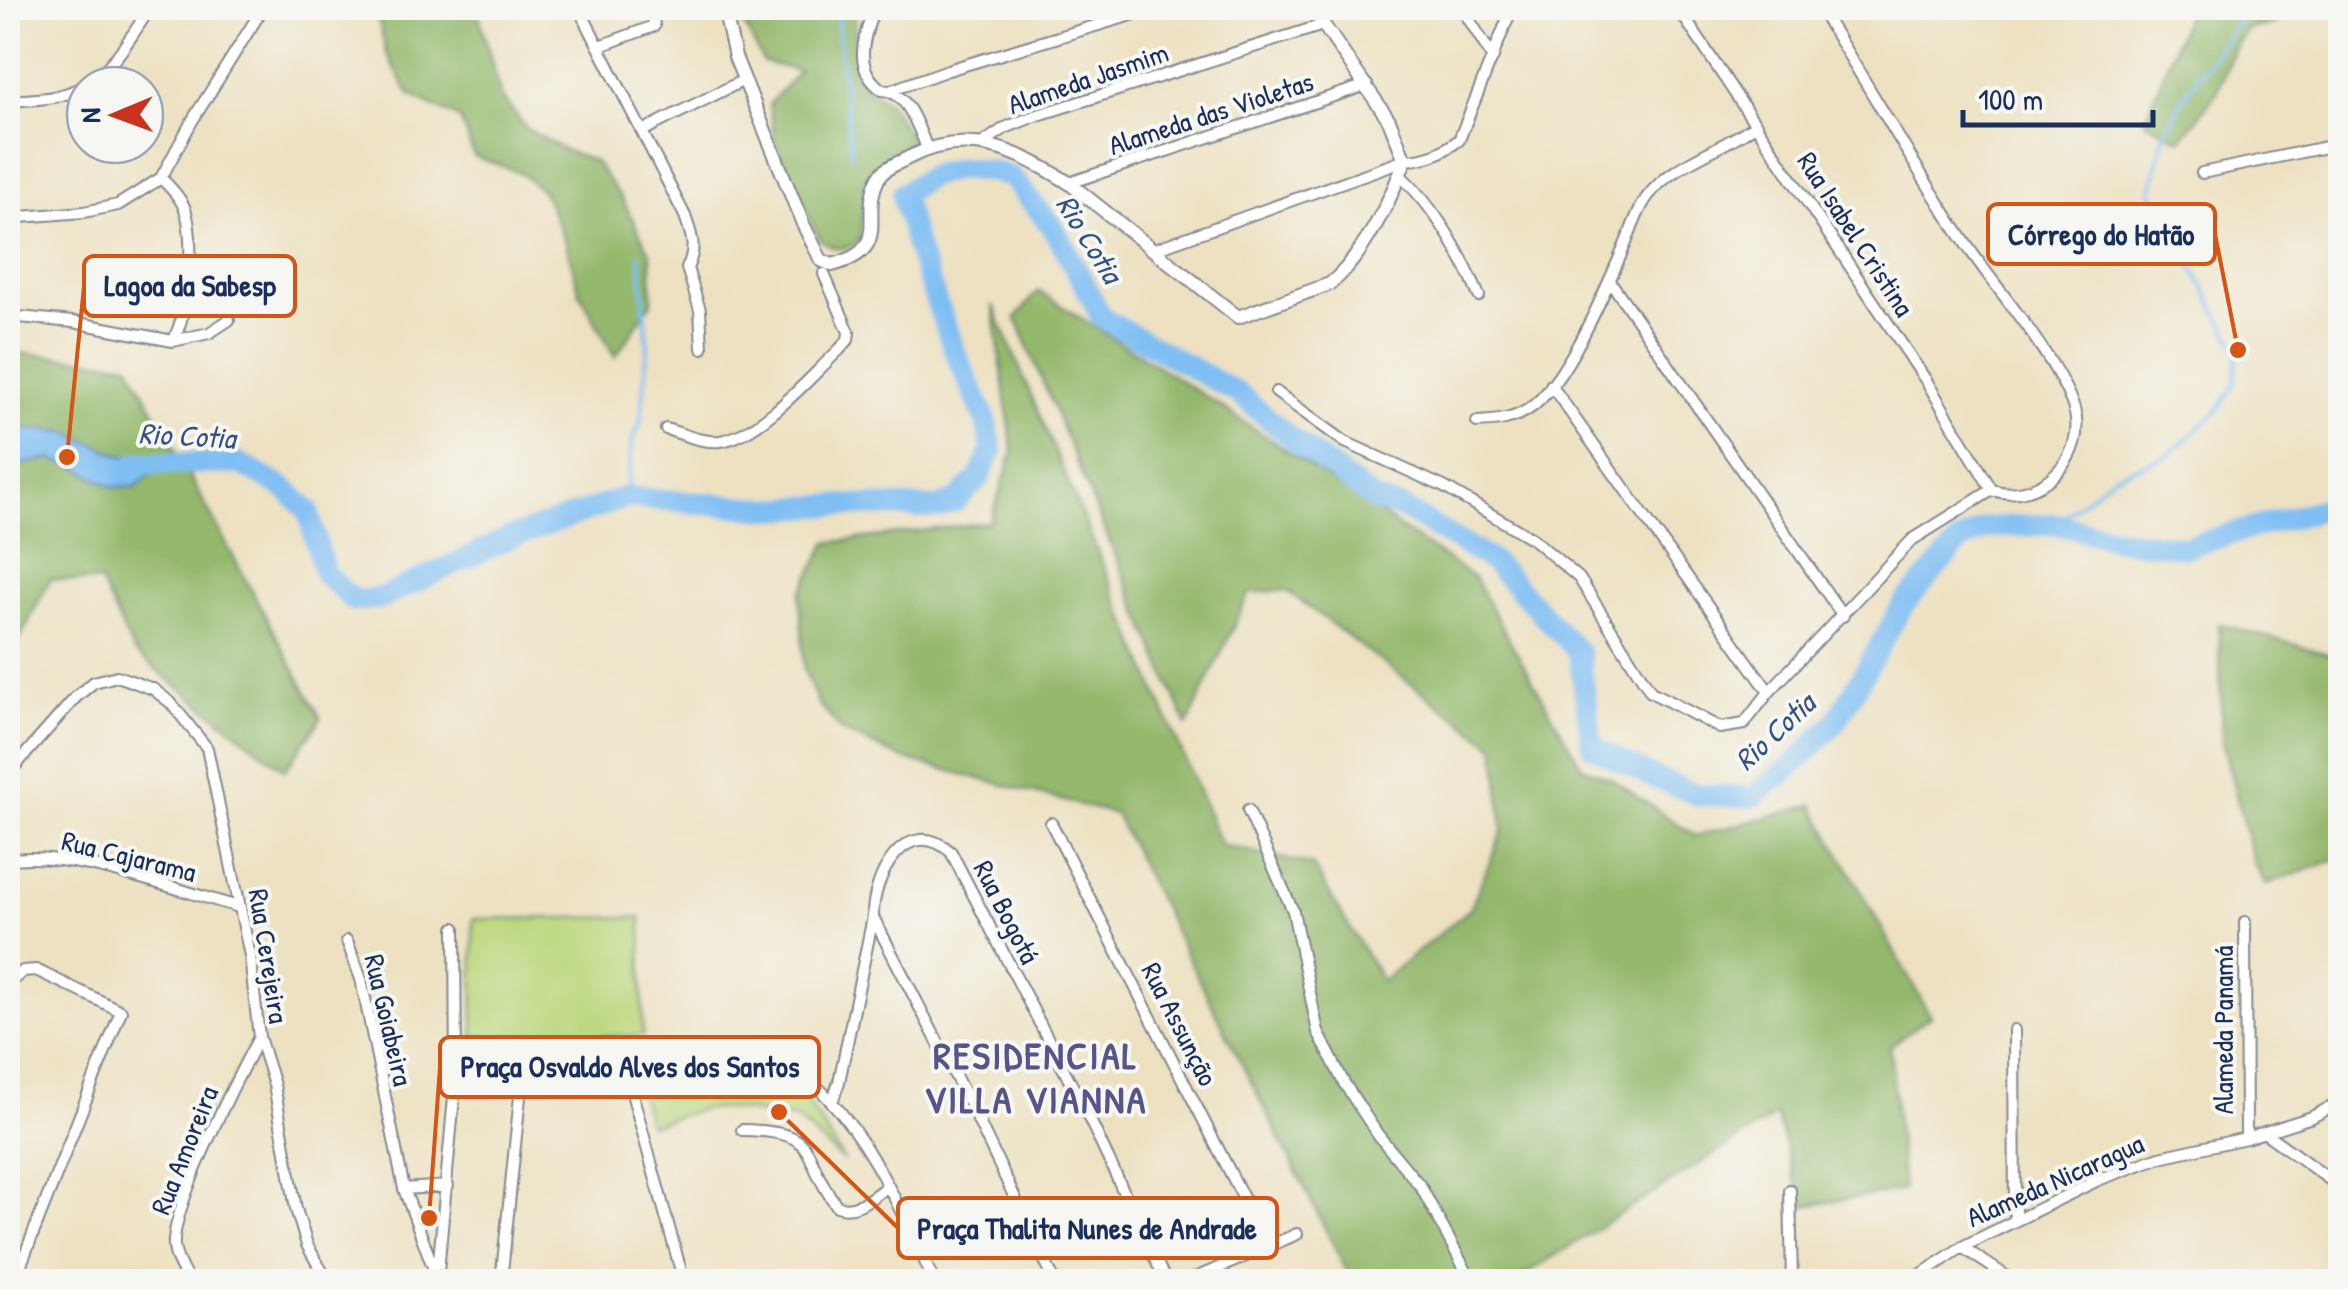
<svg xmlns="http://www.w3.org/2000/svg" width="2348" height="1289" font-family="'Patrick Hand',sans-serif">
<rect width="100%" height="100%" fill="#f6f6f2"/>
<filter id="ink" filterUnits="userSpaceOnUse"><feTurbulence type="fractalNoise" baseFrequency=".01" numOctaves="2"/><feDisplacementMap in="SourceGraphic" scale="20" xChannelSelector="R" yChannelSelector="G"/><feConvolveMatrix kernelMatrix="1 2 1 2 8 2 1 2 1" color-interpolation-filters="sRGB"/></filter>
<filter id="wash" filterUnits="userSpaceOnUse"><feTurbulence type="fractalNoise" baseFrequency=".0048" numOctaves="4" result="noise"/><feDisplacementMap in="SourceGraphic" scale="40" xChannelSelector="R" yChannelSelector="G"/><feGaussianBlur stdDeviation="2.25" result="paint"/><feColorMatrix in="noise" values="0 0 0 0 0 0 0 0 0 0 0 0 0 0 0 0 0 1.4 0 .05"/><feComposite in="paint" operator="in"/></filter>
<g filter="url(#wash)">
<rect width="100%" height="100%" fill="#ede1c1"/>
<path fill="#bbd77c" stroke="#6b836d" stroke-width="2.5" d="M 641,917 L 643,1035 L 474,1037 L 473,919 Z
M 704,1064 C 725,1066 747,1067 768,1073 C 805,1084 824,1131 844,1161 L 796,1119 L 731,1109 L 702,1109 L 649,1125 L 636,1078 L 642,1068 Z"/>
<path fill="#94b86c" stroke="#587465" stroke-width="2.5" d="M 376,8 L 477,8 L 501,96 L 527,129 L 566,151 L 594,161 L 622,199 L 651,255 L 652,302 L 615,357 L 580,293 L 566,243 L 543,191 L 519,172 L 474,156 L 460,119 L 410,95 L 386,52 Z
M 736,8 L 855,8 L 857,63 L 865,86 L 892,106 L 912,142 C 856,176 867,178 860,238 L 855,245 C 840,251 833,249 820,240 L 775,142 L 769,104 L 799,71 L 763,62 Z
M 2189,8 L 2286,8 L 2274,24 L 2247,29 L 2234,48 L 2217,92 L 2181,140 L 2145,121 Z
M 1038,291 L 1216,403 L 1474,578 L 1582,767 L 1612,779 L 1695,836 L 1813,805 L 1930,1016 L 1890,1046 L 1903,1190 L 1803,1206 L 1776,1115 L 1515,1281 L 1352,1281 L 1115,814 L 904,759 L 842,731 L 818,703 L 804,670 L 800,594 L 827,543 L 990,522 L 1013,452 L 993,305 L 1221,845 L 1312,865 L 1382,981 L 1470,909 L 1503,831 L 1496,747 L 1286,590 L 1249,593 L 1187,726 L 1016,318 Z
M 8,352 L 129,364 L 321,719 L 285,770 L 134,652 L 100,582 L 50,579 L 8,662 Z
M 2219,624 L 2336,656 L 2340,668 L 2340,858 L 2266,884 L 2254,864 L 2222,741 Z"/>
<path fill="#7fbef3" stroke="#4d76a8" stroke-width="2.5" d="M 8,427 L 67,432 L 120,455 L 164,464 L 135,487 L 112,487 L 74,466 L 49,459 L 8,467 Z"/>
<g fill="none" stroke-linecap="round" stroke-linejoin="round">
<path stroke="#7fbef3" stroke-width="4" d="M 836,8 L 851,155
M 627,497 L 632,442 L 641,421 L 648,347 L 640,256
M 2055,524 L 2115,475 L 2166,457 L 2217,412 L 2235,384 L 2238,350 L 2151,192 L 2164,136 L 2185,94 L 2248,8"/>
<path stroke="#7fbef3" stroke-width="22" d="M 136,463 L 241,464 L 285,489 L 308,510 L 324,573 L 354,601 L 382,598 L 507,539 L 627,497 L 771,509 L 839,505 L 938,508 L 956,501 L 979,478 L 992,450 L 986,420 L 955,352 L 916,246 L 902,194 L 930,176 L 960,168 L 990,171 L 1011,177 L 1055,230 L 1102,318 L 1239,394 L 1287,435 L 1376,501 L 1404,509 L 1493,562 L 1579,653 L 1592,746 L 1652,777 L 1698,795 L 1753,797 L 1799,760 L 1836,722 L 1903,605 L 1960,542 L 1985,528 L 2055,524 L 2124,540 L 2185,547 L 2340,504"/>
</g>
</g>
<g filter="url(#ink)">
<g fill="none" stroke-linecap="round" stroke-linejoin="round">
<defs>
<path id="minor" d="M 579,8 L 685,216 C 692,236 697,248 687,268 L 700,310 L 702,348
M 874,8 C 864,38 852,68 882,90 C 908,91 918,128 927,148
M 1462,8 L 1493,58
M 1678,8 L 1927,382 L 1992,490
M 1819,8 C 1870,86 1915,170 1968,247 C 1999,292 2055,356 2073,406 C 2090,455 2041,505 1992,490
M 600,46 L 654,26 L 652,8
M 85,85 C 114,68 132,35 150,8
M 892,90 L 948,70 L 1155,8
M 8,101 C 35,99 61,100 85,85
M 642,131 L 744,80
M 983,143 L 1005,128 L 1032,117 L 1323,25
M 2202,173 L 2340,144
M 1400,175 C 1437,210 1459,250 1479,296
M 161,178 C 170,187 180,197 185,209 C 196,241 188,312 173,341
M 1069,183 L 1367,85
M 8,218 L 84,212 L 118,205 L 161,178 L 192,121 L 263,8
M 1152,250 L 1405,160 C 1428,159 1440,154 1459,140 L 1512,8
M 1610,281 L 1843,616
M 8,316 L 73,322 L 173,341 L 209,333 L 229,320
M 1551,385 L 1769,692
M 1276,392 L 1345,442 L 1444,487 L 1533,539 L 1579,578 L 1651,692 L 1720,728 L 1744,724 L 1769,692 L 1912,540 L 1992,490
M 1477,422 C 1496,421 1513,420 1529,409 C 1566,384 1607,287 1625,245 C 1632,229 1638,209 1648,196 C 1675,161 1722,151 1756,124
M 666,429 C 683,434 702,443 720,441 C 760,436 810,377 839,350 L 848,340 L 849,332 L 824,274
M 8,774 L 76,697 L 94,682 L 117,676 L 153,689 L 171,703 L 207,748 L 250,956 L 259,1037 L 274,1085 L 296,1209 L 307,1245 L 328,1282
M 1248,810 L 1293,911 L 1318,1032 L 1344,1083 L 1378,1135 L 1421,1187 L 1472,1282
M 1051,823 L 1268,1246
M 8,860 C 67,848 178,891 239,907
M 873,917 L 976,1116 L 1055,1282
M 2245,922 L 2246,1138
M 347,941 L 361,979 L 404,1189 L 436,1275
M 8,984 L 23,971 L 36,970 L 121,1011 L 14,1282
M 2014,1030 L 2015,1221
M 832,1102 L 839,1082 L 873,917 C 872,877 906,813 951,852 L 1090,1120 L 1166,1282
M 742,1130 C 825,1132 797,1153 837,1206 C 856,1213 872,1197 888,1186
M 2264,1132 L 2340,1187
M 404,1189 L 448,1186
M 1790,1190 L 1792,1282
M 1962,1247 L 2015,1282
M 189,1282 C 183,1271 175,1259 174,1246 C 171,1207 238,1076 259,1037
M 437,1282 L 456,1075 L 455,928
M 501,1282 L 525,1048
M 684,1282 L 627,1075 L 630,1059 C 653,1045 686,1048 713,1050 C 739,1052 765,1054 788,1066 C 852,1098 906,1218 934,1282
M 1186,1282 L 1297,1234
M 1910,1282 L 1962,1247 L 2098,1180 L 2160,1157 L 2246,1138 L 2312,1117 L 2340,1102"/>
<path id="tertiary" d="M 724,8 L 735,57 L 803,224 L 821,260 L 832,265 C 894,249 859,216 878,179 C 884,167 899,163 910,157 C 967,128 1018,150 1069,183 L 1238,317 L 1330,284 C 1362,258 1391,200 1405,160 L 1389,120 L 1312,8"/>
</defs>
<use href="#minor" stroke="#848890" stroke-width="14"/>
<use href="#tertiary" stroke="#848890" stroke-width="16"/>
<use href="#minor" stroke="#fff" stroke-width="10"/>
<use href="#tertiary" stroke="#fff" stroke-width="12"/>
</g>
</g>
<g text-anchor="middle" stroke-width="8" stroke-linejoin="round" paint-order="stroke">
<g font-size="28" fill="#1b2f5e" stroke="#f6f6f2">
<text transform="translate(1088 78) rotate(-19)" y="10">Alameda Jasmim</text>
<text transform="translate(1211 113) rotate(-18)" y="10">Alameda das Violetas</text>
<text transform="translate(1856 234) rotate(57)" y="10">Rua Isabel Cristina</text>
<text transform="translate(129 856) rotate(14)" y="10">Rua Cajarama</text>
<text transform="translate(1007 912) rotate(63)" y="10">Rua Bogotá</text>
<text transform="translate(269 956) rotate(81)" y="10">Rua Cerejeira</text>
<text transform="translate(389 1020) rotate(77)" y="10">Rua Goiabeira</text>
<text transform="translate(1180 1024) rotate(63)" y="10">Rua Assunção</text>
<text transform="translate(2223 1030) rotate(-90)" y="10">Alameda Panamá</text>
<text transform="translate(184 1150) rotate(-68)" y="10">Rua Amoreira</text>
<text transform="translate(2055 1180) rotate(-24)" y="10">Alameda Nicaragua</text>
</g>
<g font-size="30" font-style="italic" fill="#345383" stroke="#f6f6f2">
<text transform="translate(1089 239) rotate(58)" y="10">Rio Cotia</text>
<text transform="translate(187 436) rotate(3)" y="10">Rio Cotia</text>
<text transform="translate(1775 732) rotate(-43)" y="10">Rio Cotia</text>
</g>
<g font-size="38" font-weight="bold" letter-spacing="2.5" fill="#56548b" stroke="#f6f6f2">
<text x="1036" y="1069">RESIDENCIAL<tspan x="1036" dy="44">VILLA VIANNA</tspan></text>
</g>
</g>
<path fill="none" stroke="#d45514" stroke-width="4" d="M2238 350L2215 234M67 457L84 286M429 1218L440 1067M779 1112L898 1228"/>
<g fill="#d45514" stroke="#f6f6f2" stroke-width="4">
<circle cx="2238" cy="350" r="10"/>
<circle cx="67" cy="457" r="10"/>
<circle cx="429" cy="1218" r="10"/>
<circle cx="779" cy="1112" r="10"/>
</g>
<g fill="#f6f6f2" stroke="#d45514" stroke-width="4">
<rect x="1988" y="204" width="227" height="60" rx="10"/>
<rect x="84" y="256" width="211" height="60" rx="10"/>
<rect x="440" y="1037" width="379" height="60" rx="10"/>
<rect x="898" y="1198" width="379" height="60" rx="10"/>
</g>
<g font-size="30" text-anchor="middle" font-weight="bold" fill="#1b2f5e">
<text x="2101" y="245">Córrego do Hatão</text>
<text x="190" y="296">Lagoa da Sabesp</text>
<text x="630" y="1077">Praça Osvaldo Alves dos Santos</text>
<text x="1087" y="1239">Praça Thalita Nunes de Andrade</text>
</g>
<rect width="2348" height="1289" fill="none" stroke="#f6f6f2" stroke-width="40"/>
<g transform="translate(115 115) rotate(269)"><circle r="48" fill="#f6f6f2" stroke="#9ea6b7" stroke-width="2.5"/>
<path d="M0-8L18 38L0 25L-18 38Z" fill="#c8321e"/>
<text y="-15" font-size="28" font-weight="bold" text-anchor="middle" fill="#1b2f5e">N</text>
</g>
<path d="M1963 110v15h190v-15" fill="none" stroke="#1b2f5e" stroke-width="5"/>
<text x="1978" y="110" font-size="30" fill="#1b2f5e" stroke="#f6f6f2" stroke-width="8" paint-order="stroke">100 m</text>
</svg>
